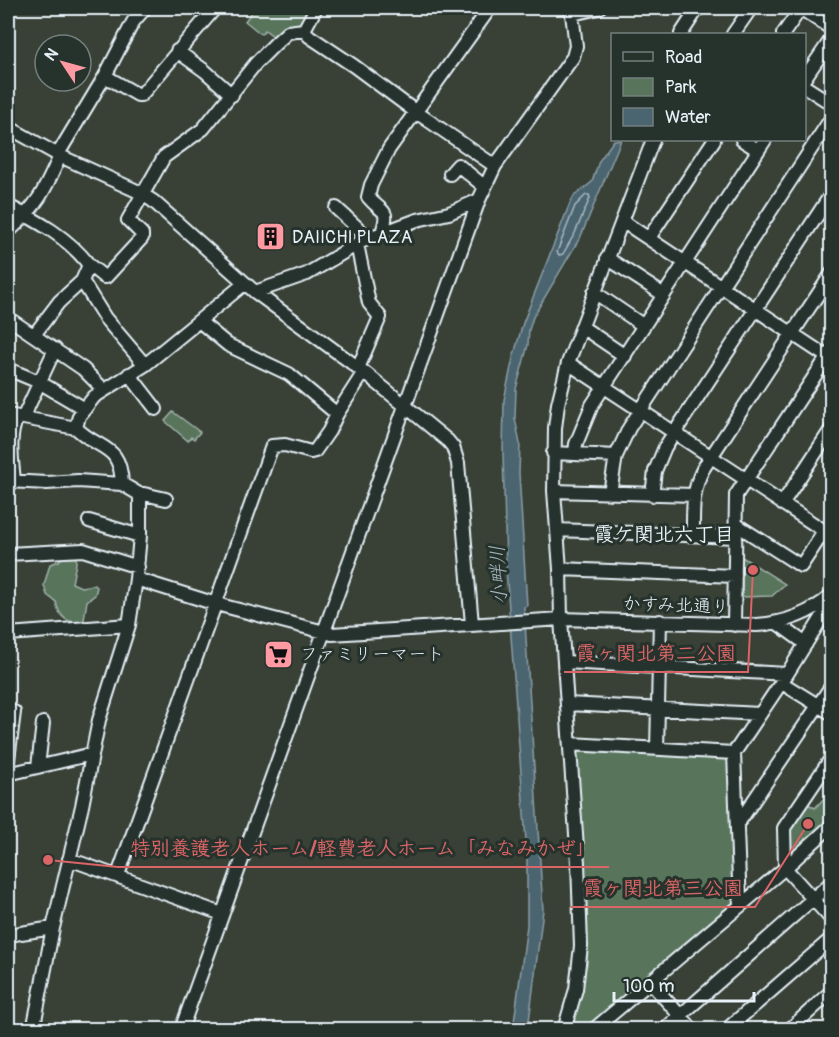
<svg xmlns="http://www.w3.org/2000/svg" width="839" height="1037" font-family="Pangolin,'Klee One',sans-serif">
<rect width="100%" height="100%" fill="#394036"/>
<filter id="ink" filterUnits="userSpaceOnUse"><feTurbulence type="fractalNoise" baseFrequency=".0167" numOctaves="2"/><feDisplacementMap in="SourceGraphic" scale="12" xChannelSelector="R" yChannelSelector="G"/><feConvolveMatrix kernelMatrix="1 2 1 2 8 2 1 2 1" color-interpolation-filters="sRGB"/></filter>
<g filter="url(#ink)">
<path fill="#58745b" stroke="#a0b2aa" stroke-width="1.5" d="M 255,8 L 312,8 L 302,25 L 277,39 L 265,30 L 261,34 L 245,21 Z
M 173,412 L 200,432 L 194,439 L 191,437 L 188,441 L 165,421 Z
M 76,556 L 76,563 L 72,583 L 81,587 L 94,585 L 97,587 L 95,595 L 87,601 L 84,620 C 68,626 59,617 56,602 L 47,595 L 44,585 L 50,564 L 59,561 L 62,557 Z
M 742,557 L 785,584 L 772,596 L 742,597 Z
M 577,751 L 728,756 L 735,903 L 590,1029 L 570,1030 L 587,963 Z
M 831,791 L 831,817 L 790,855 L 786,830 L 808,804 L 815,808 Z"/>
<path fill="#4b6570" stroke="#8a9da6" stroke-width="1.5" d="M 614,140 L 621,140 L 581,236 L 533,317 L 529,330 L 528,345 L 516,389 L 515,418 L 520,444 L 519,473 L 527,606 L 524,607 L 543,910 L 528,1029 L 513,1030 L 527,925 L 527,855 L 506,568 L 503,452 L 504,400 L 513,358 L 523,323 L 570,203 L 574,196 L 592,182 L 599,161 Z"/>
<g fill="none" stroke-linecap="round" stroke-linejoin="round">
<path stroke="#a9b9c2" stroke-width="1.5" d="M 586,195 L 589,195 L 590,198 L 575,233 L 563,254 L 559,255 L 557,252 L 575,206 Z"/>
<defs>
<path id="minor" d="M 316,8 L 304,30 L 309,36 L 354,66 L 416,112 L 495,166
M 800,8 L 832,29
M 681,34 L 698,8
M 733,34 L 751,8
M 783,34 L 801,8
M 177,51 L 205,71 L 232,95
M 105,76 L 138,95 L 141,95 L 215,8
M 804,79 L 832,38
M 804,86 L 832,104
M 8,127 L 60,156 L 137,191 L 153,201 L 255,292 L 364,372 L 448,441 L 453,447 L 458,463 L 472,624
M 742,140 L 758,150
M 58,154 L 105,76 L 133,22 L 145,8
M 450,174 L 458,165 L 485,187
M 8,206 C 38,221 69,238 89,265 L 82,281 L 84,284 L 105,318 L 145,365
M 336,208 L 362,232 L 366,239
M 622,221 L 832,360
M 8,232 C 38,205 44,192 60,156
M 382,233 C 390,207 383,215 368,197 L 371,185 L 389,149 L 490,8
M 649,238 L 714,140
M 357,244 L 369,303 L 380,317 L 358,368
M 607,258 L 664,295
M 89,265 L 104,277 L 106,277 L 142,238 L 142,234 L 128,220 L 164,157 L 203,129 L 256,63 L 276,43 L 288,32 L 304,30
M 255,292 L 307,274 L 366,239 L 417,220 L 449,213 L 479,200
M 594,292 L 644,326
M 8,318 L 83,369 L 104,390
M 199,321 L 228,345 L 289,374 L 337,414
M 582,327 L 625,356
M 34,335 L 59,302 L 82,281
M 568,363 L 832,536
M 8,369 L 39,382 L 85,409
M 129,374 L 156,409
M 8,415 L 76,428 C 101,452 120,443 122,484 L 139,494 L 140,499 L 140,536 L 136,579
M 23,418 L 55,349
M 76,428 L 79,416 L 94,397 L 145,365 L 244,284
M 553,453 L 616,456
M 575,453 L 576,444 L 592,405 L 765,140
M 8,481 L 47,483 L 78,481 L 122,484
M 14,481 C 12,459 8,438 17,417
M 554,491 L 694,495
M 610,493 L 616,456 L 629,428 L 832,117
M 139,494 L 144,494 L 166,499
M 652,495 L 655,471 L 665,447 L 832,193
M 782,504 L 832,428
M 89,521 L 140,536
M 737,525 L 801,566 L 824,531
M 557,530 L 736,537
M 693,534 C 693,511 692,490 703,469 L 832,273
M 8,554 L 83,550 L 138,567
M 560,569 L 735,576
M 777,623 L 806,644
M 734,625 L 736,495 L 832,350
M 8,634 L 129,625
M 565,662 L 787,674
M 782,683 L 832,714
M 568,704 L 760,714
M 570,744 L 734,753
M 657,749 L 660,621
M 832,757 L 784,828 L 785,868 L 832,920
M 8,760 L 14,712
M 38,767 L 43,723
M 8,774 L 92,754
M 737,825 L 832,685
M 69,859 L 222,914
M 118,875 L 272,446 L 285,445 L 311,452 L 315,451 L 329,431 L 337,414 L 364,372
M 740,906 L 734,753 L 787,674 L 826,611 L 830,597
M 8,935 L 53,928
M 650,982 L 693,1030
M 33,1030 L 53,928 L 82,806 L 99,720 L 129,625 L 136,579 L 216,604 L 332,634 L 561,619 L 757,625 C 785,623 810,614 832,595
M 181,1030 L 479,200 L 495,166 L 573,57 L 576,46 L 572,14 L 599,8
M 564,1030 L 576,989 L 581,946 L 578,863 L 561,619 L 560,569 L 554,491 L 555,428 L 558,404 L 568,363 L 653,140
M 593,1030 L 785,868 L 832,825
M 664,1030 L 832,882
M 726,1030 L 832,938
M 789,1030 L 832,991"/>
</defs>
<use href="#minor" stroke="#e8f1f8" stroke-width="16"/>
<use href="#minor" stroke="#26332d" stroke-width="12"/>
</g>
</g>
<defs>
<symbol id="building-square" viewBox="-11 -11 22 22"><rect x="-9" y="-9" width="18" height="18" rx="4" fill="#ff9aa2" stroke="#26332d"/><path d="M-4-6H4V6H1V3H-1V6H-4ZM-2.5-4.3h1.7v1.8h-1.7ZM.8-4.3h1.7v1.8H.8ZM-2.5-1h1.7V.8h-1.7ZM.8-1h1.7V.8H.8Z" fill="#111"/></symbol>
<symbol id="supermarket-square" viewBox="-11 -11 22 22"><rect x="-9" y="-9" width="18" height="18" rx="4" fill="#ff9aa2" stroke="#26332d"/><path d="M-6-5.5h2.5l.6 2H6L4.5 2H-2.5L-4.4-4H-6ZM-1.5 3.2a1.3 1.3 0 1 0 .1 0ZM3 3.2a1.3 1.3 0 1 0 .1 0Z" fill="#111"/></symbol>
</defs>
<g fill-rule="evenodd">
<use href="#building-square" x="254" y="220" width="33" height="33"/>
<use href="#supermarket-square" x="262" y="638" width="33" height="33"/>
</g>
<g text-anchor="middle" stroke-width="6" stroke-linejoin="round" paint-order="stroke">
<g font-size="18" fill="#e8f1f8" stroke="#26332d" text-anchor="start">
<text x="292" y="243">DAIICHI PLAZA</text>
<text x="300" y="660">ファミリーマート</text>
</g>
<g font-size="18" fill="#e8f1f8" stroke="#26332d">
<text transform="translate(676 605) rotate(2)" y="6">かすみ北通り</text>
</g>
<g font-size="20" font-weight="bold" fill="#e8f1f8" stroke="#26332d">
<text x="664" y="541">霞ケ関北六丁目</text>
</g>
<g font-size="20" font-style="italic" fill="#a9b9c2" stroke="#26332d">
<text transform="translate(498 575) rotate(-93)" y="7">小畔川</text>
</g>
</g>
<path fill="none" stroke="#db6466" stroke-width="2" d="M753 570L748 672H564M48 860L118 867H609M808 824L755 907H571"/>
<g fill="#db6466" stroke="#26332d" stroke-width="2">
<circle cx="753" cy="570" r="6"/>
<circle cx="48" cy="860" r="6"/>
<circle cx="808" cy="824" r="6"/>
</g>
<g font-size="20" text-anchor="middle" font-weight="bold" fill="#db6466" stroke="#26332d" stroke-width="6" stroke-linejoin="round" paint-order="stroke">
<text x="656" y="660">霞ヶ関北第二公園</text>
<text x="363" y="855">特別養護老人ホーム/軽費老人ホーム「みなみかぜ」</text>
<text x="663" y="895">霞ヶ関北第三公園</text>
</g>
<rect width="839" height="1037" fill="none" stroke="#26332d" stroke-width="30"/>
<rect x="15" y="15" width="809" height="1007" fill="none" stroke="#e8f1f8" stroke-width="2" filter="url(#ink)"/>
<rect x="611" y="33" width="195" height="108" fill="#26332d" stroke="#747f7e" stroke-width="1.5"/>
<rect x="623" y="52" width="30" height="9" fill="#26332d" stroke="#747f7e" stroke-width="1.5"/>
<text x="665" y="63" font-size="18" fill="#e8f1f8">Road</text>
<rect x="623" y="78" width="30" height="18" fill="#58745b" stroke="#747f7e" stroke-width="1.5"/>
<text x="665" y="93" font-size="18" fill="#e8f1f8">Park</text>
<rect x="623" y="108" width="30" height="18" fill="#4b6570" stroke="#747f7e" stroke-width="1.5"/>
<text x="665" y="123" font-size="18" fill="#e8f1f8">Water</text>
<g transform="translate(63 63) rotate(306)"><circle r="28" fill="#26332d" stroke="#747f7e" stroke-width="1.5"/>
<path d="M0-4.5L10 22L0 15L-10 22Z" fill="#ff9aa2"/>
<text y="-9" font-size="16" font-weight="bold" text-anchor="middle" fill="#e8f1f8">N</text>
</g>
<path d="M614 992v9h140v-9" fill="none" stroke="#e8f1f8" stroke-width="3"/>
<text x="623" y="992" font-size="18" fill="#e8f1f8" stroke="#26332d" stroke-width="4.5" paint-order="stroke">100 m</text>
</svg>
